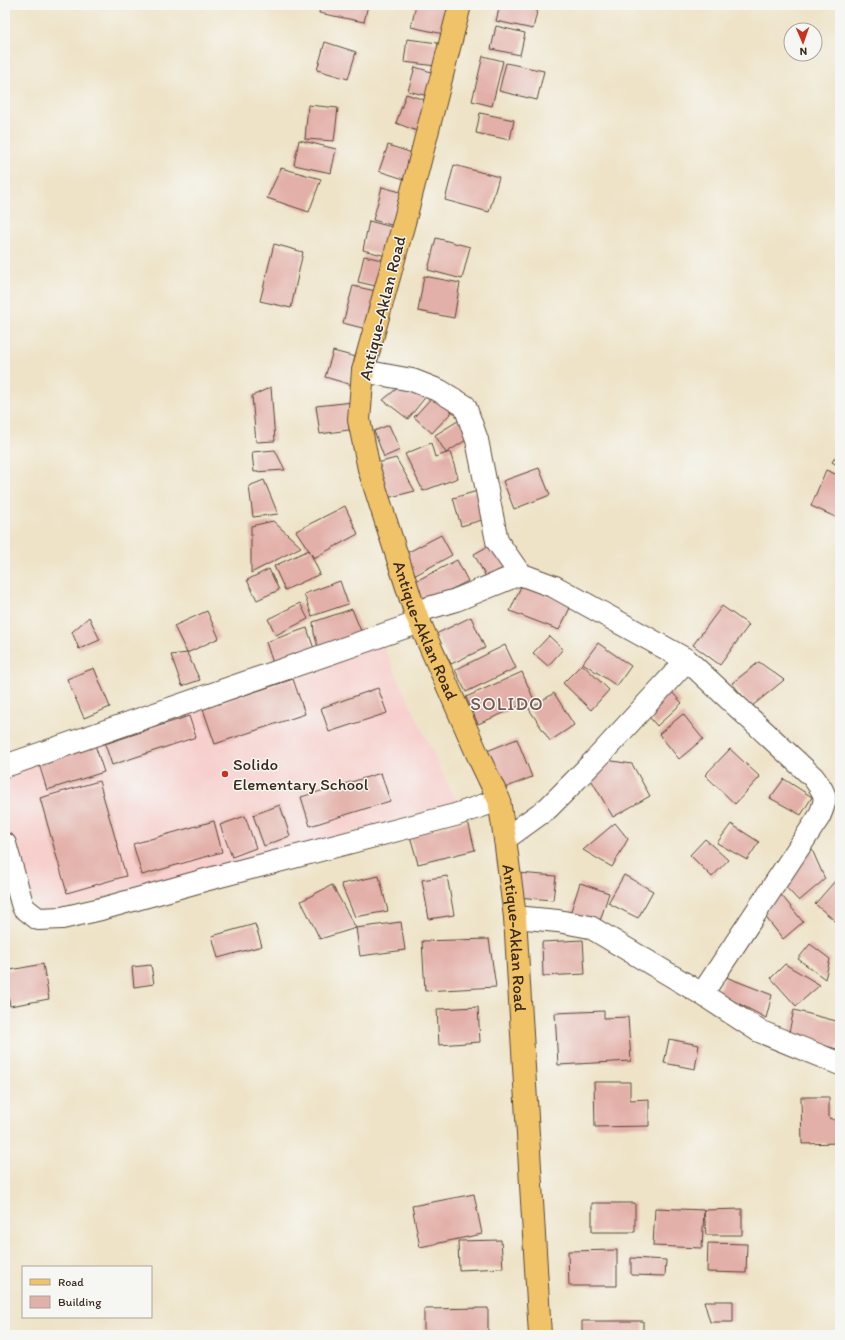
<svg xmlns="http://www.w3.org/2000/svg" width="845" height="1340" font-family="Itim,sans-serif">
<rect width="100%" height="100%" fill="#f6f6f2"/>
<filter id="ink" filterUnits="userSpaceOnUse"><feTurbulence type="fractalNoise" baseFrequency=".025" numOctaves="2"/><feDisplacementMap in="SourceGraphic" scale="8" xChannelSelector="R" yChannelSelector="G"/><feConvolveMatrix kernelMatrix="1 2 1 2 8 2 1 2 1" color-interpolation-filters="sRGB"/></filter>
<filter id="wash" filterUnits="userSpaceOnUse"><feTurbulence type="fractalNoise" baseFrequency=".012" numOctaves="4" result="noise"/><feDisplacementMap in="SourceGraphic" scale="16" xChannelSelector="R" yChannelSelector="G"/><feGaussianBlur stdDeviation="0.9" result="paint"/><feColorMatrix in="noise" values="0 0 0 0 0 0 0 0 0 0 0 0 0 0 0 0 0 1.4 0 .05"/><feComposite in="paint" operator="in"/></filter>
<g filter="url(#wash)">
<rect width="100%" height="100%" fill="#eee3c7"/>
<path fill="#f7d0ce" d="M 381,642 L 456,802 L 240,864 L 41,914 L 24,888 L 5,820 L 5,779 L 10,769 Z"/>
<g id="blocks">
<path fill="#e3b0a9" d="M 320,5 L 368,5 L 364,22 L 319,13 Z
M 416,5 L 454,5 L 448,35 L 411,27 Z
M 500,5 L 527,5 L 538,7 L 533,29 L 496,21 Z
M 496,26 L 525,33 L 520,55 L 491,49 Z
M 407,39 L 438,43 L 436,66 L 404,62 Z
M 325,42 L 356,52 L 348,79 L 317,70 Z
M 483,56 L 503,61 L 492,106 L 472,101 Z
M 506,63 L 544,71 L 537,100 L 499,91 Z
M 415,67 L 438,74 L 432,97 L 408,91 Z
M 406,94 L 428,101 L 417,131 L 396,123 Z
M 308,105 L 338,108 L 334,141 L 305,139 Z
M 480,113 L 514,120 L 510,140 L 476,133 Z
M 299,140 L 336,149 L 331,173 L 294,165 Z
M 388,145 L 418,155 L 410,181 L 379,171 Z
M 454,165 L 499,177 L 489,212 L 445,200 Z
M 281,168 L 321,179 L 309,212 L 267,198 Z
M 382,187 L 404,193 L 395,226 L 373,220 Z
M 369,221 L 392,227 L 386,256 L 363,250 Z
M 436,238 L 470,247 L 462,279 L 428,270 Z
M 274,244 L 303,252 L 291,308 L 260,301 Z
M 364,256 L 386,261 L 380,287 L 358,282 Z
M 424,276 L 460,283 L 454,318 L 418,311 Z
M 353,286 L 380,292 L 370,330 L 343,323 Z
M 333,351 L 360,358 L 352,385 L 325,377 Z
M 405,382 L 431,390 L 408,419 L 383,400 Z
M 271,387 L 275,441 L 256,442 L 252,396 Z
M 434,395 L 452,412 L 432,433 L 414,417 Z
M 353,402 L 349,430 L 320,434 L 316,406 Z
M 466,416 L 469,438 L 446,453 L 435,435 Z
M 389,425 L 400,450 L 384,457 L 374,431 Z
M 431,443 L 435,457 L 450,452 L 458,478 L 423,491 L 405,454 Z
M 275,450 L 285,470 L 254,472 L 252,452 Z
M 840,450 L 840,467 L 832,462 Z
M 396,458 L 415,491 L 383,499 L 374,464 Z
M 539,468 L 550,495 L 514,509 L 503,481 Z
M 826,470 L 840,476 L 840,519 L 811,506 Z
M 264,480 L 278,514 L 253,517 L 249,486 Z
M 481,490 L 489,518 L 461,526 L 453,498 Z
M 345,506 L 358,534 L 314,558 L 296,531 Z
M 273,521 L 301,547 L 251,573 L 251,526 Z
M 441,535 L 452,555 L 412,577 L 401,556 Z
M 494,543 L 508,568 L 487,579 L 474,554 Z
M 309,550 L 320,574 L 285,590 L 274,566 Z
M 457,560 L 468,581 L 416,607 L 412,583 Z
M 269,569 L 279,590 L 257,600 L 247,580 Z
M 340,581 L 348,604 L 312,616 L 304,594 Z
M 522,584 L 571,606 L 559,630 L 510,611 Z
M 300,603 L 308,619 L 276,635 L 268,619 Z
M 722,606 L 749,625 L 720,665 L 693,645 Z
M 352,609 L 361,631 L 319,650 L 314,633 L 313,622 Z
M 207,611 L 219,638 L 187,653 L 174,626 Z
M 89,617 L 100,640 L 79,649 L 72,632 Z
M 471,617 L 485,648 L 451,664 L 436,634 Z
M 307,628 L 315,652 L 274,666 L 266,642 Z
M 549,636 L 563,649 L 548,666 L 533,653 Z
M 598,643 L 631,666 L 617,686 L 583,663 Z
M 505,645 L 516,668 L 466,692 L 455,670 Z
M 187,653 L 200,680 L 182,686 L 171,655 Z
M 759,662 L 784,680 L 751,707 L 732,683 Z
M 582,664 L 609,690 L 591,710 L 563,683 Z
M 94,668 L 110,707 L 84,718 L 67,679 Z
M 522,672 L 534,700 L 478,724 L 466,697 Z
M 293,679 L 305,714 L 215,744 L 203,709 Z
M 378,688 L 387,713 L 329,732 L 321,708 Z
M 670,690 L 682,703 L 657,726 L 645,712 Z
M 554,693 L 574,725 L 550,741 L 529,709 Z
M 683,714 L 703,739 L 679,759 L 659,734 Z
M 189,716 L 196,737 L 112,765 L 105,744 Z
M 517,739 L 532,777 L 502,789 L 487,751 Z
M 95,745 L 104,772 L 47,790 L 39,764 Z
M 730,749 L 760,777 L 735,804 L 705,775 Z
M 606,760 L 632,764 L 650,796 L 613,817 L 586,771 Z
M 381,773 L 390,801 L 310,826 L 301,797 Z
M 784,779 L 812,797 L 801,815 L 770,798 Z
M 99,781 L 126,876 L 67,893 L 40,798 Z
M 280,805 L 290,836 L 264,846 L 253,815 Z
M 245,816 L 256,848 L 232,857 L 220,825 Z
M 214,821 L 222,852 L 142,875 L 133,844 Z
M 468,821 L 475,850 L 418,864 L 410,836 Z
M 615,823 L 628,839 L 612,867 L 583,850 Z
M 731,824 L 759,842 L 747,860 L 717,843 Z
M 705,839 L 728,860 L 712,877 L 690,855 Z
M 809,843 L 825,879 L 799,901 L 782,883 Z
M 518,873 L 556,876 L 553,900 L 516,897 Z
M 624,875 L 653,891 L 638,918 L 608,903 Z
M 379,876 L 388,911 L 355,917 L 341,884 Z
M 447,876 L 454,915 L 429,919 L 422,880 Z
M 835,881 L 840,884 L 840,925 L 815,904 Z
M 580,883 L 609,893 L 599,924 L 570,914 Z
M 332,885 L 356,928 L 320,939 L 301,901 Z
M 779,892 L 803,922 L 783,939 L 764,915 Z
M 401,922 L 405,950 L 360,956 L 356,928 Z
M 255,924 L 262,946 L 218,958 L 212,936 Z
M 489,939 L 496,987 L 425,991 L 422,941 Z
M 583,940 L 585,974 L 543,976 L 542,942 Z
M 810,944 L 830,959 L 825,979 L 798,959 Z
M 43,964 L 49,999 L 10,1006 L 5,980 L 5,971 Z
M 785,964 L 820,985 L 796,1006 L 771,978 Z
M 151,965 L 154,984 L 134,987 L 132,967 Z
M 726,977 L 772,995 L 766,1018 L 717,992 Z
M 478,1007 L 480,1042 L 439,1045 L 437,1009 Z
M 794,1010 L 840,1022 L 840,1038 L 837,1049 L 788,1036 Z
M 604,1011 L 604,1018 L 628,1017 L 631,1061 L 558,1065 L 555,1013 Z
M 669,1039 L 699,1045 L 695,1069 L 664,1063 Z
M 594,1082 L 630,1082 L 630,1100 L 649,1099 L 649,1126 L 595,1127 Z
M 801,1097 L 829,1097 L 829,1118 L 838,1121 L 839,1143 L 802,1144 Z
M 474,1194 L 482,1234 L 420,1247 L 412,1206 Z
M 592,1203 L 635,1203 L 635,1232 L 592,1232 Z
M 655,1208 L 704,1210 L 742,1209 L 742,1235 L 706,1235 L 704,1210 L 702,1248 L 653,1246 Z
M 501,1240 L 503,1268 L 459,1270 L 458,1241 Z
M 708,1243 L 747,1244 L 746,1273 L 707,1272 Z
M 617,1250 L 617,1286 L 569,1286 L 568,1251 Z
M 631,1258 L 666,1260 L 665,1276 L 631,1275 Z
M 704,1301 L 733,1301 L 733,1322 L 710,1322 Z
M 488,1308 L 488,1335 L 424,1335 L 424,1309 Z
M 582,1321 L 643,1321 L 643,1335 L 582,1335 Z"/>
</g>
</g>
<g filter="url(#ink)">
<use href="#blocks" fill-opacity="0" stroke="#564637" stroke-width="1"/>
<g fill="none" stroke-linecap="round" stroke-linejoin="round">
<defs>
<path id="minor" d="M 363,371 L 412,380 L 440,391 L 465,406 L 477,440 L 497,541 L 520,574 L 555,587 L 687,660 L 813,777 C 826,795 828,796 819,817 L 702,994
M 415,612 L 456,600 L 520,574
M 5,766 L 420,622
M 505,839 L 548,808 L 564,792 L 599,756 L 687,660
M 5,844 L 23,907 L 38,919 L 62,918 L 101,909 L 205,880 L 455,815 L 499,800
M 515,917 L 558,921 L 590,927 L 702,994 L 759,1031 L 840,1064"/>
<g id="major">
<path id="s1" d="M 460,5 L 405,219 L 363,371 L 359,420 L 369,469 L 415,612 L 479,758 L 499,800 L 505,839 L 515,917 L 540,1335"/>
</g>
</defs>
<use href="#minor" stroke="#564637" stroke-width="24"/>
<use href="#major" stroke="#564637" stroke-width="24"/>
<use href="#minor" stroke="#fff" stroke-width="22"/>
<use href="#major" stroke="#f1c369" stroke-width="22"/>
</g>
</g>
<circle fill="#c8321e" stroke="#f6f6f2" stroke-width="1.5" cx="225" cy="774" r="4"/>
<g text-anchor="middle" stroke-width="3" stroke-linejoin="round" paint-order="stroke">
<g font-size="17" fill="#3b2a1e" stroke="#f6f6f2">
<text transform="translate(382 308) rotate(-76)" y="6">Antique-Aklan Road</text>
<text dy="6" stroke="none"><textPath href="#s1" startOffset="649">Antique-Aklan Road</textPath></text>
<text dy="6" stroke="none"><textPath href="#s1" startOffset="973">Antique-Aklan Road</textPath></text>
</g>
<g font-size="17" fill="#3b2a1e" stroke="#f6f6f2" text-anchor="start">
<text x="233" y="770">Solido<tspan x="233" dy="20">Elementary School</tspan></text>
</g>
<g font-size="19" letter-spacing="1" fill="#76594f" stroke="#f6f6f2">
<text x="507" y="710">SOLIDO</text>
</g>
</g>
<rect width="845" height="1340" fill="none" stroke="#f6f6f2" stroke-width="20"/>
<rect x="22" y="1266" width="130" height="52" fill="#f6f6f2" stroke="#aba49d"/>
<rect x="30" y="1279" width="20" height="6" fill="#f1c369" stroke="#aba49d"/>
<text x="58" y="1286" font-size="12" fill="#3b2a1e">Road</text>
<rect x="30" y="1296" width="20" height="12" fill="#e3b0a9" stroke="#aba49d"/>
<text x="58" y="1306" font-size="12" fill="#3b2a1e">Building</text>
<g transform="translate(803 42) rotate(178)"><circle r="19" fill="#f6f6f2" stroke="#aba49d"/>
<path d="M0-3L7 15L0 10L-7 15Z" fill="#c8321e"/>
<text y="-6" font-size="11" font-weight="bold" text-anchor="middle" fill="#3b2a1e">N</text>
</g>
</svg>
